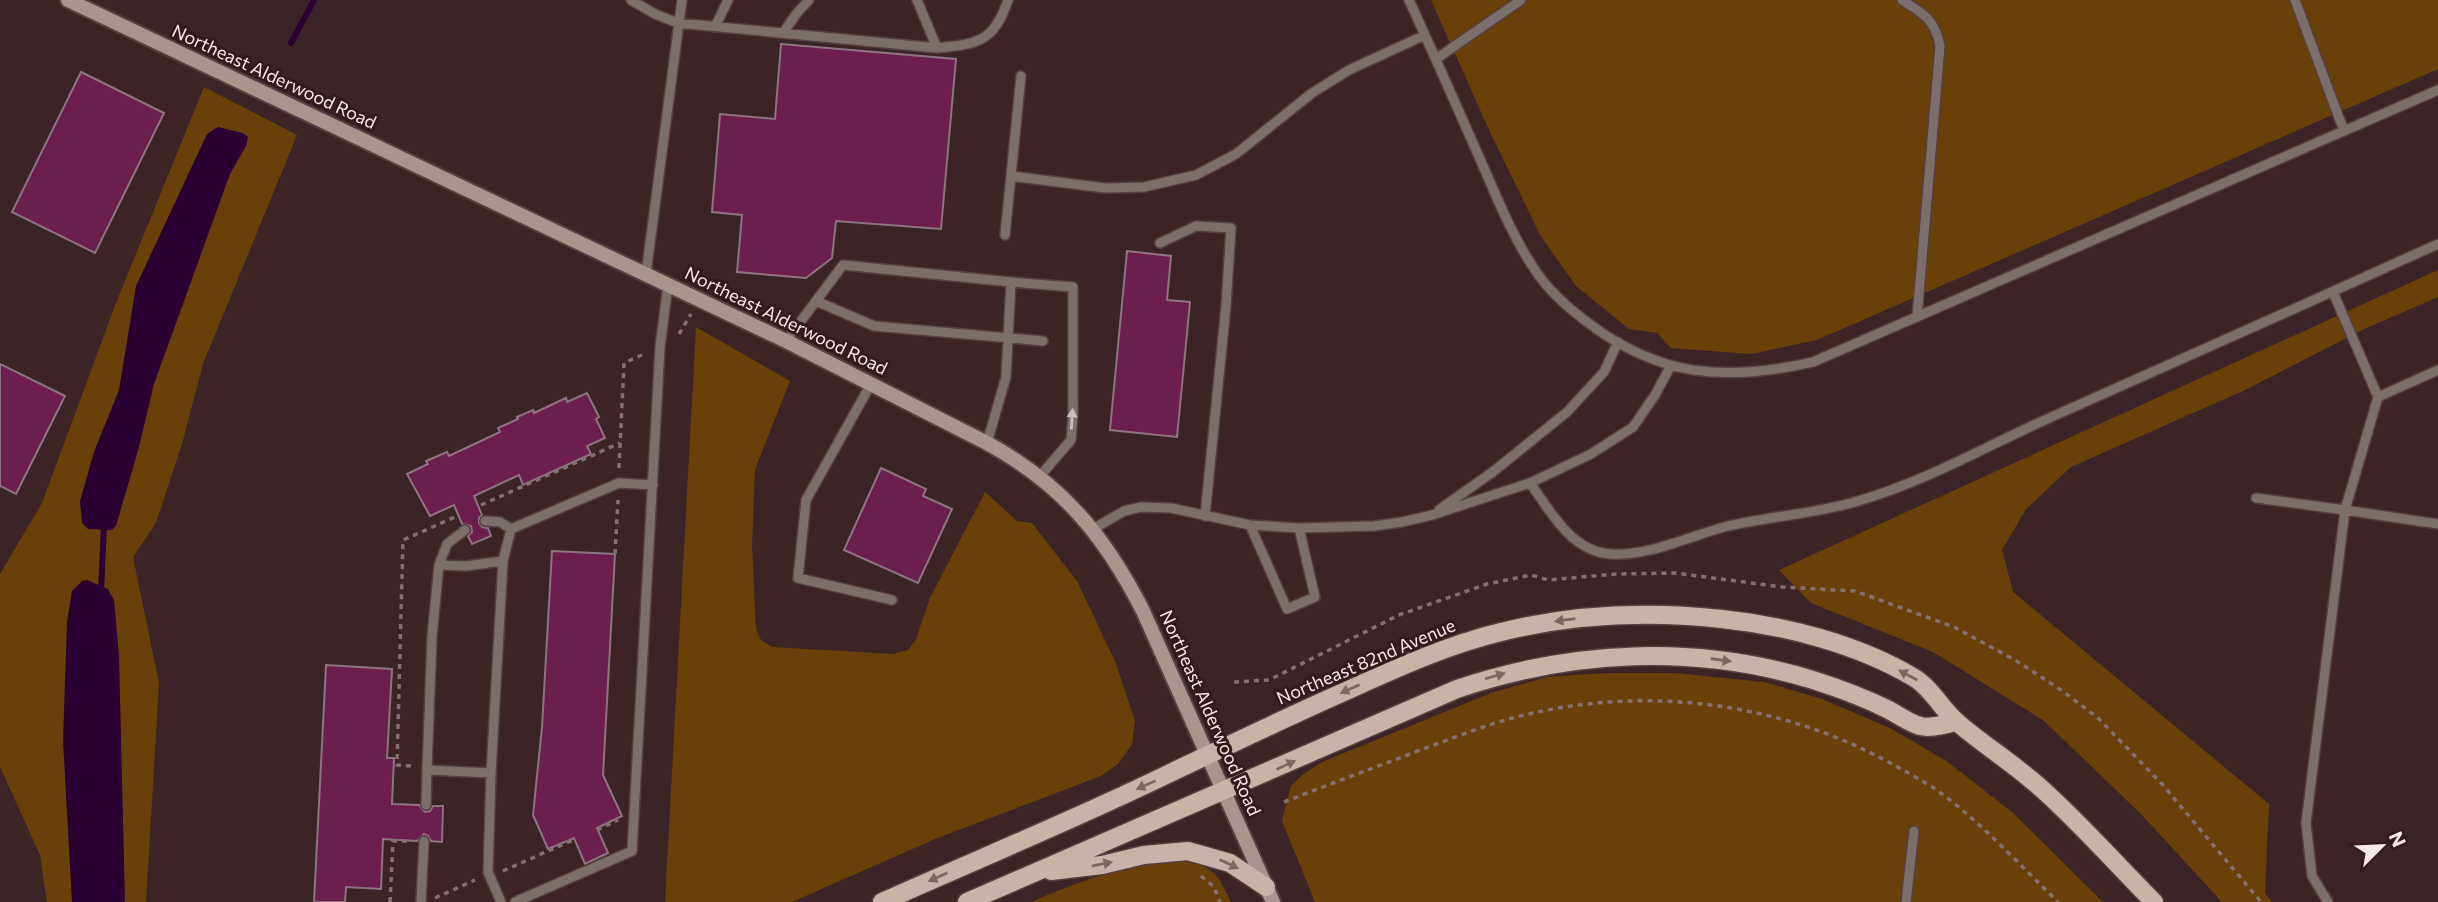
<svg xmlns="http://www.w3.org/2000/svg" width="2438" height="902" font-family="Commissioner,sans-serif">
<rect width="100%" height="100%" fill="#3c2426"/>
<path fill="#694108" d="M 1431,0 L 2438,0 L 2438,69 L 1817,340 L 1751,354 L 1671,348 L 1657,333 L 1629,329 L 1576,286 L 1540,235 L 1489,130 Z
M 204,87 L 297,135 L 203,364 L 182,444 L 156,523 L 133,557 L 159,683 L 146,902 L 47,902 L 40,855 L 0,767 L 0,574 L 42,503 L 116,303 Z
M 2438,270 L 2438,297 L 2362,330 L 2245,390 L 2071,467 L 2026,509 L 2002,550 L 2013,592 L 2269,804 L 2265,893 L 2272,902 L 2222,902 L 2141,814 L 2043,720 L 1933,652 L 1811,603 L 1779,570 Z
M 696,327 L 790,381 L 755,469 L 752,545 L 756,629 L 761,640 L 772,647 L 893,654 L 908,650 L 916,639 L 930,598 L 985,492 L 1017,521 L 1032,523 L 1077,581 L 1115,661 L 1135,721 L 1132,744 L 1118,764 L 1101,776 L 935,839 L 792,902 L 665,902 Z
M 1606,673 L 1675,673 L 1764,682 L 1822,699 L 1892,729 L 1948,762 L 2013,813 L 2103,902 L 1315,902 L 1282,821 L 1291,786 L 1302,775 L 1322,762 L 1491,693 L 1547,677 Z
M 1182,861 C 1215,867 1217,873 1231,902 L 1031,902 C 1085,879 1123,865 1182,861 Z"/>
<path fill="#2a0132" d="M 218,127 L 243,133 L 248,137 L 246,146 L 230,174 L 154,384 L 139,447 L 116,526 L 112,530 L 88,529 L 82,523 L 80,501 L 94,452 L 119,390 L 136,286 L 207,134 Z
M 87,580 L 108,589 L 114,600 L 119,656 L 125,902 L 72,902 L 63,741 L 67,622 L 72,591 L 82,581 Z"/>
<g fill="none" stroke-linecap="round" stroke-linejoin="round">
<path stroke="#2a0132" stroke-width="6" d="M 291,43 L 314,0
M 101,591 L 104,525"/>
</g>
<path fill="#6c1e4d" stroke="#8e7481" stroke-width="2" d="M 781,44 L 956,59 L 941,229 L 836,221 L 832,258 L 806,278 L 737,272 L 742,215 L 712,212 L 720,114 L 775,119 Z
M 81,72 L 164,113 L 95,253 L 12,212 Z
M 1127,251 L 1171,256 L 1167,300 L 1190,302 L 1177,437 L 1110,430 Z
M 0,364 L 65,396 L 16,494 L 0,486 Z
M 587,393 L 599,417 L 596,419 L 605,438 L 587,446 L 591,454 L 523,485 L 519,475 L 474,496 L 482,515 L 479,518 L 479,523 L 482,527 L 488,528 L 491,536 L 472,544 L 468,536 L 472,532 L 471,526 L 462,524 L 454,505 L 430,516 L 407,474 L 428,464 L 426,461 L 447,452 L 449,456 L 500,432 L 498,428 L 518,419 L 517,417 L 533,410 L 534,413 L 566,398 L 567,402 Z
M 881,468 L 926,489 L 923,496 L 952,509 L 918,583 L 844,550 Z
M 552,551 L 615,554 L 603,775 L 622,816 L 597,828 L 608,853 L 585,864 L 574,838 L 548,849 L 533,815 L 542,727 Z
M 326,665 L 392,669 L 387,758 L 394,758 L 392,804 L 419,805 L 425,812 L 430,811 L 433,806 L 443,806 L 442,842 L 431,841 L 428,836 L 424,834 L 417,841 L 383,839 L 381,889 L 346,887 L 345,902 L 314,902 Z"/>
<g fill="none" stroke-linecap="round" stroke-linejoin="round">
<defs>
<path id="lane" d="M 631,0 L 655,14 L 678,23 L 937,48 L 917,0
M 1409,0 C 1432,50 1454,100 1476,150 C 1494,190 1510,233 1535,270 C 1548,290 1567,307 1587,322 C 1659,377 1725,382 1813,362 L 2438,90
M 1902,0 C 1924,14 1935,20 1940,46 L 1917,317
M 2295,0 L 2344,131
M 715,27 L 728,0
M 783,33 L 797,13 L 809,0
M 937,48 C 978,44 994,42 1008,0
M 1436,59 L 1521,0
M 1011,176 L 1105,188 L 1144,187 L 1196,175 L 1236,154 L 1312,93 L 1349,70 L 1425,35
M 1005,235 L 1021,76
M 1160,243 L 1196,226 L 1231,228 L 1226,306 L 1205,516
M 646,274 L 682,0
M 1011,282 L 1073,287 L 1073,415 L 1071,440 L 1040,476
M 2333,292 L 2378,397 L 2345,510 L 2438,524
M 816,301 L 874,326 L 1043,341
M 786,341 L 843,265 L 1011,282 L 1006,377 L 987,443
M 871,384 L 806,500 L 798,578 L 892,600
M 2378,397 L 2438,370
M 1530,483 C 1551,512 1571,551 1610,554 C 1648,557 1692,535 1728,526 C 1771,516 1815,514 1858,501 C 1924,482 1985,447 2047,419 C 2177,361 2308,303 2438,244
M 2256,498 L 2345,510 L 2306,823 L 2312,876 L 2328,902
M 1439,510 L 1494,471 L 1567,412 L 1604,372 L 1618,342
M 485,521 L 500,522 L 511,529
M 1250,525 L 1287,609 L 1315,597 L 1299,528
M 1093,529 L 1124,511 L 1141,507 L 1171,508 L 1250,525 L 1299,528 L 1374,526 L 1402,522 L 1432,515 L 1530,483 L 1591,454 L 1633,427 L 1655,395 L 1670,367
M 503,561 L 511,529 L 619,483 L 653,485
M 439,565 L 447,544 L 465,530
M 491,773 L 503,561 L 466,566 L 439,565 L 432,636 L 427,770 L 491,773 L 488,872 L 501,902
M 426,805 L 427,770
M 421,902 L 424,841
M 515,902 L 632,851 L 660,347 L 668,285
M 1906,902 L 1914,831"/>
<path id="secondary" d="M 68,0 L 786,341 L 987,443 C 1062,484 1105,536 1143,611 L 1273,902"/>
<path id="primary" d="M 1051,871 L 1102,865 L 1144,855 L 1188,851 L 1230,863 L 1266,887
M 882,902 C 976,860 1071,821 1164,776 C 1225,747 1285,718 1346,691 C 1397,668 1447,645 1501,632 C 1573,614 1648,611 1722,619 C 1787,626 1857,644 1913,677 C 1931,687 1942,710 1958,723 C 1986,747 2016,765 2043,790 C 2082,825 2117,865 2154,902
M 967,902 L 1457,689 C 1573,650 1695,644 1813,680 C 1838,688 1863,697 1887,709 C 1897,714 1909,723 1920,726 C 1930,729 1946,724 1957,722"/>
</defs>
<use href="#lane" stroke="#563f41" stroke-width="12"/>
<use href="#secondary" stroke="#563f41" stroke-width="18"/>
<use href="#primary" stroke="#563f41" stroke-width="21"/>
<path stroke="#857071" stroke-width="3.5" stroke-dasharray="5 5" stroke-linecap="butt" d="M 679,334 L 691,314
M 619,468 L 624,363 L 646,353
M 481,505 L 620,443
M 615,554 L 618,500
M 1234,682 L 1269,680 L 1399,615 L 1487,584 L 1531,575 L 1548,580 L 1616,574 L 1675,573 L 1782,587 L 1855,591 L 1954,627 L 2015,660 L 2064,692 L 2098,718 L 2162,784 L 2261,902
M 411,766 L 397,765 L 403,540 L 455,517
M 1284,802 C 1330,784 1376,767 1423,749 C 1459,736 1495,721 1533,713 C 1654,686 1784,704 1892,764 C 1912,775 1933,786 1950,800 C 1989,831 2023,868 2058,902
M 597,830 L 618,820
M 503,871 L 575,839
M 1201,876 L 1214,887 L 1220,902
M 435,898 L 475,880
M 390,902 L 393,841 L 410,841"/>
<use href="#lane" stroke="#7b6f6b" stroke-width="9"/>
<use href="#secondary" stroke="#a8958e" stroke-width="14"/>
<use href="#primary" stroke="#cab2a9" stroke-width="18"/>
</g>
<defs><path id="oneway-solid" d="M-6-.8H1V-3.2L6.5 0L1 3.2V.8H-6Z" transform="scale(1.75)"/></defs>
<use fill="#cdbebd" href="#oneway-solid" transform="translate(1072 419) rotate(-86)"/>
<g fill="#7e6663">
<use href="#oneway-solid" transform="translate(1565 620) rotate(173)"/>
<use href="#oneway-solid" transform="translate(1721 660) rotate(8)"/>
<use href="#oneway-solid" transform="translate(1908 675) rotate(-152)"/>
<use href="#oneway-solid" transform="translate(1495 676) rotate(-16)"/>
<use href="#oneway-solid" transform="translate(1350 689) rotate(156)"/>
<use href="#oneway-solid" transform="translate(1286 765) rotate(-25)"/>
<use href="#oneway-solid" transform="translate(1146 785) rotate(156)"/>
<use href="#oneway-solid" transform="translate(1102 864) rotate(-11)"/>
<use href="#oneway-solid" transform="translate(1229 864) rotate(26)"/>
<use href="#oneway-solid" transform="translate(938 877) rotate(156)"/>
</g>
<g text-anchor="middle" stroke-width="6" stroke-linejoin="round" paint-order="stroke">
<g font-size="18" fill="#f9e8e9" stroke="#321b1d">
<text transform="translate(274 77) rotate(25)" y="6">Northeast Alderwood Road</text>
<text transform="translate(786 321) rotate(26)" y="6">Northeast Alderwood Road</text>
<text transform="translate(1366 662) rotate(-23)" y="6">Northeast 82nd Avenue</text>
<text transform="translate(1210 713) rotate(66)" y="6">Northeast Alderwood Road</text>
</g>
</g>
<g transform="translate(2382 846) rotate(66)" stroke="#321b1d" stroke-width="5" paint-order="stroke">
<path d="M0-5L12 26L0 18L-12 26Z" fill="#f9e8e9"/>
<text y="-10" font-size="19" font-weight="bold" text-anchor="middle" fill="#f9e8e9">N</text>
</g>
</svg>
